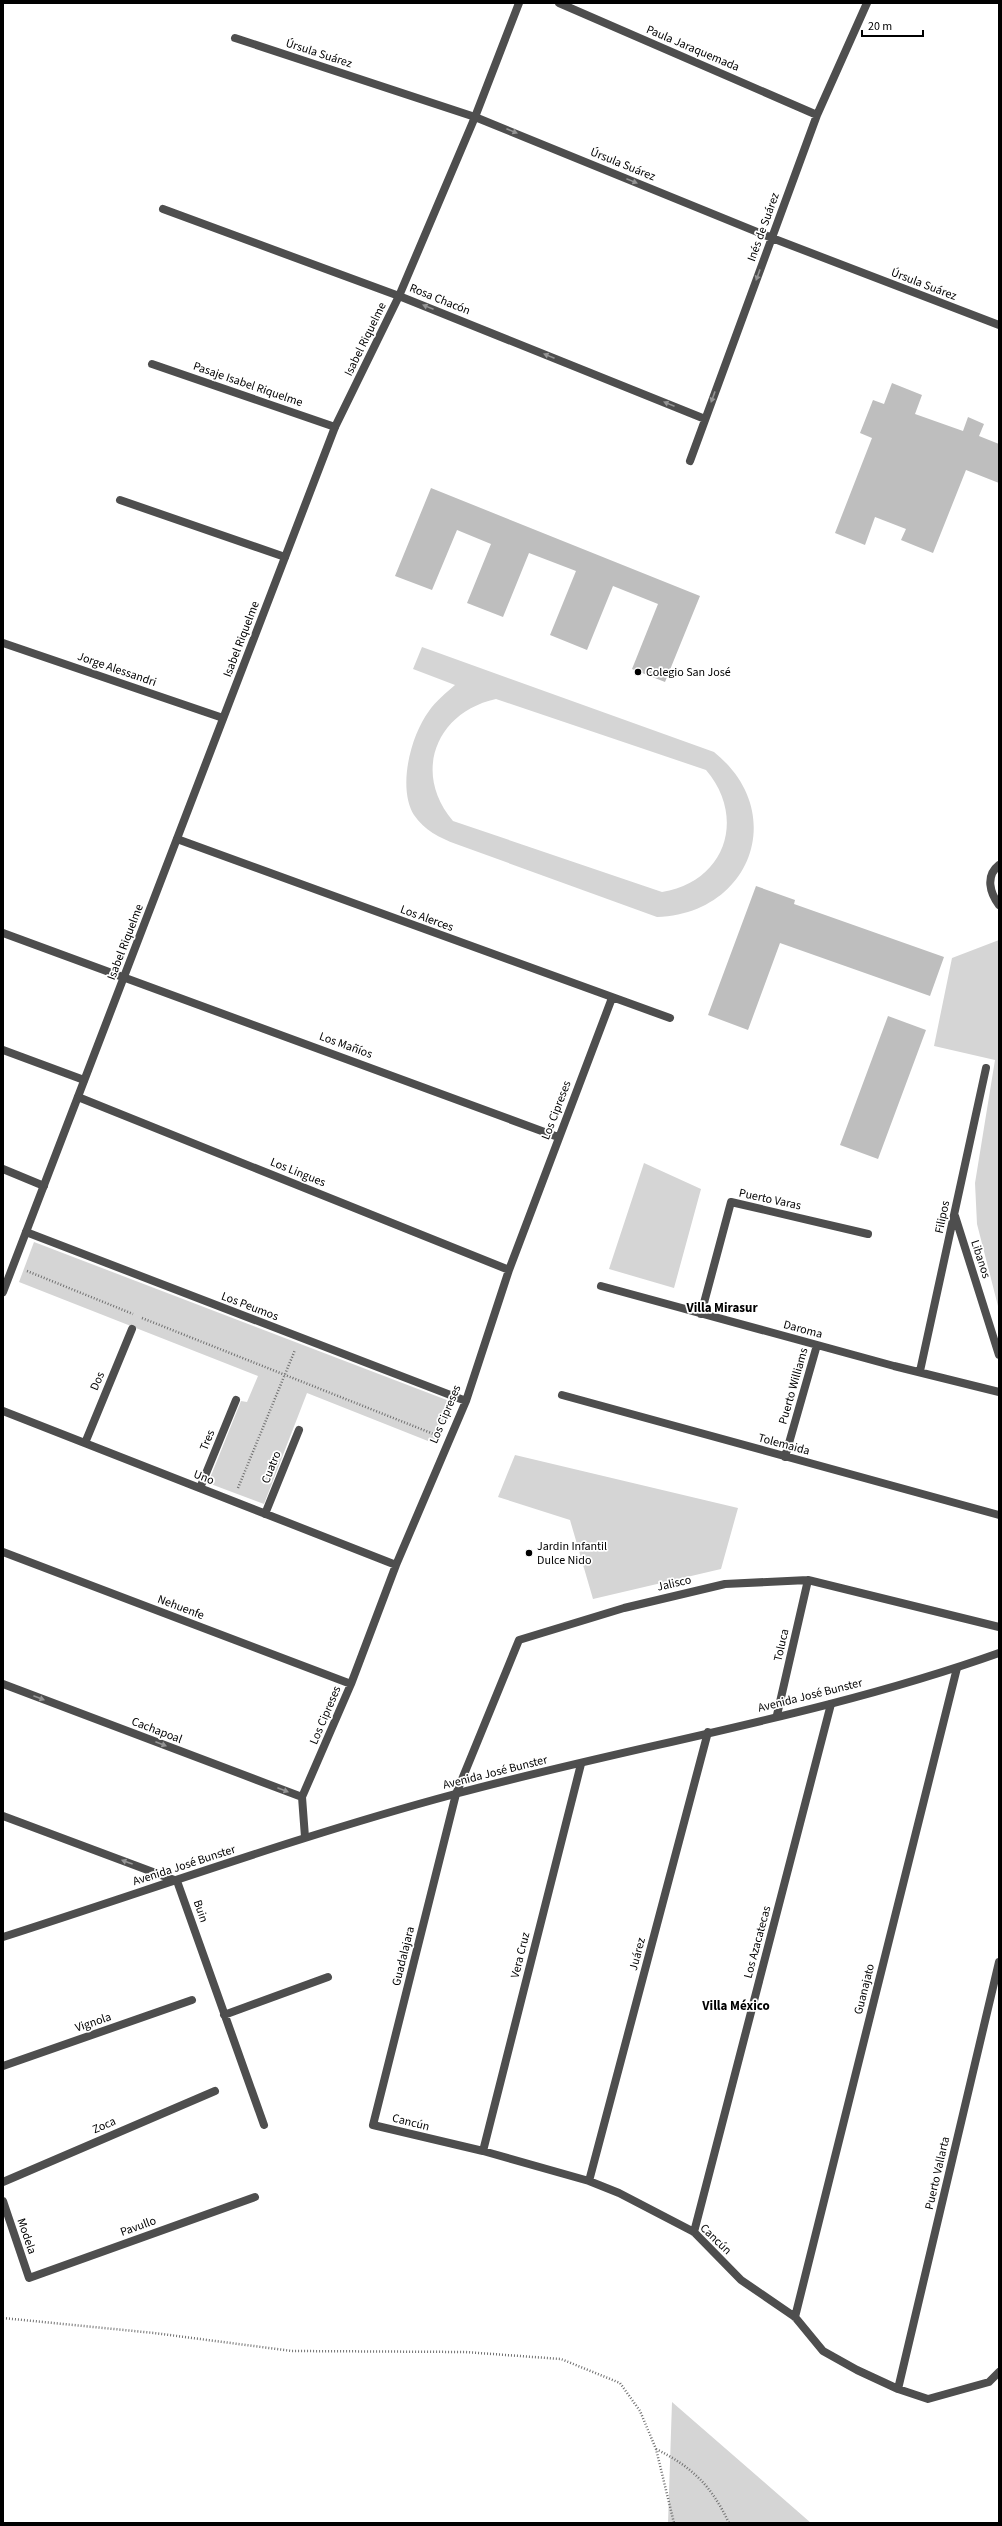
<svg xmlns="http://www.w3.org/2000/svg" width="1002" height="2526" font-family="'Source Sans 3',sans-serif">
<rect width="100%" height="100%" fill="#fff"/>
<path fill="#d5d5d5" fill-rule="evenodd" d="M 422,647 L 714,752 C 789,812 751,914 657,917 L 456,844 C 440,838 424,830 414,815 C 397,787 411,735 429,711 C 436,701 446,693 455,685 L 413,669 ZM 496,699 L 706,770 C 747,818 725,882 662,892 L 453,821 C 412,773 436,712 496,699 Z
M 999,940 L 999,1310 L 977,1224 L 975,1183 L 995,1060 L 934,1046 L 952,958 Z
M 644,1163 L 701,1189 L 674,1288 L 609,1269 Z
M 34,1242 L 452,1402 L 433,1443 L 307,1393 L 264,1504 L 208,1483 L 241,1401 L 247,1402 L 258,1376 L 19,1282 Z
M 515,1455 L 738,1508 L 721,1569 L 593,1599 L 570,1520 L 498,1497 Z
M 672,2402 L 811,2523 L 668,2523 Z"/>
<path fill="#bebebe" d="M 892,383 L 922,395 L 915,414 L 963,431 L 968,417 L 984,424 L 979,436 L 999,444 L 999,483 L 966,470 L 933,553 L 901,540 L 906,529 L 875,517 L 865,545 L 835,533 L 872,438 L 860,433 L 873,400 L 884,404 Z
M 431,488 L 700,596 L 665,682 L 632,669 L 658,604 L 613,586 L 587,650 L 550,635 L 576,571 L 529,553 L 503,617 L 467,603 L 491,544 L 457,530 L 432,590 L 395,576 Z
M 756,886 L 795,900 L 794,904 L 944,957 L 930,996 L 780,943 L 748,1030 L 708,1015 Z
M 888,1016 L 926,1030 L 878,1159 L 840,1145 Z"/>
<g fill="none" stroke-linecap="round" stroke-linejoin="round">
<path stroke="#707070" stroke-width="2.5" stroke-dasharray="1 2" stroke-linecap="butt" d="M 27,1271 L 133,1314
M 142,1318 L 436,1435
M 238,1488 L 295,1350
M 3,2318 L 154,2333 L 292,2351 L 465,2352 L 561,2359 L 620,2383 L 640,2411 L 656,2449 L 674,2523
M 656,2449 C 692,2467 711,2485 729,2523"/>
<path stroke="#4e4e4e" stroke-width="8" d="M 999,865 C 985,876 990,893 999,905"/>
<path stroke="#4e4e4e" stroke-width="8" d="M 559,3 L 817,115
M 235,38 L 475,117 L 772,238 L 999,325
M 163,209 L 399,296 L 705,419
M 152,364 L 335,427
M 690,461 L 817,115 L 867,3
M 120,500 L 285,557
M 3,643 L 223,718
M 177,839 L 670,1018
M 3,933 L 558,1137
M 3,1050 L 84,1080
M 78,1097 L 509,1270
M 3,1169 L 44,1186
M 955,1216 L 999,1355
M 26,1232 L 466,1401
M 601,1286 L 894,1366 L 999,1392
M 701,1314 L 731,1202 L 868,1234
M 920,1371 L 986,1068
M 562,1395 L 999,1515
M 3,1411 L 396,1565
M 85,1443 L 132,1329
M 785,1457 L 817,1345
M 200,1488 L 236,1400
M 265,1514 L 299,1430
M 3,1552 L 351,1684
M 999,1627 L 808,1580 L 725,1584 L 624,1608 L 519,1640 L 456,1794 L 373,2125 L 483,2151 L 589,2181 L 619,2193 L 694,2232 L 741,2280 L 795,2317 L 823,2351 L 857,2370 L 898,2389 L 928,2399 L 989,2382 L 999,2372
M 3,1684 L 302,1797
M 777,1715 L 808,1580
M 3,1816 L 177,1881 L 264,2125
M 305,1837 L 302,1797 L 351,1684 L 396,1565 L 466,1401 L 509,1270 L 612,998
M 224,2015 L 328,1977
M 3,2066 L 192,2000
M 483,2151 L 581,1764
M 589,2181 L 708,1732
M 3,2182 L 215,2091
M 3,2201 L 29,2278 L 255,2197
M 694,2232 L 831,1704
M 795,2317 L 957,1668
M 898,2389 L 999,1962"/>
<path stroke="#4e4e4e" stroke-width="8" d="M 3,1292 L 335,427 L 399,296 L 475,117 L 519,3
M 3,1937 C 153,1889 302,1835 455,1794 C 636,1745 822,1716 999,1653"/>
</g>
<defs><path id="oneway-solid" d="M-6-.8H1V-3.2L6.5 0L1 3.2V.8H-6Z"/></defs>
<g fill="#959595">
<use href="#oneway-solid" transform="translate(512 131) rotate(22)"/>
<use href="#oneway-solid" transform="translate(632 181) rotate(22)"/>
<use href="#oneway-solid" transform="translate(758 275) rotate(110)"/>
<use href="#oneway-solid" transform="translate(428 307) rotate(-158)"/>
<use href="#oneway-solid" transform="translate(549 356) rotate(-158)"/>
<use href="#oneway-solid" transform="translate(713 397) rotate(110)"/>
<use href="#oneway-solid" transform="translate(669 404) rotate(-158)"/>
<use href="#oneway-solid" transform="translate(39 1698) rotate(21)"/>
<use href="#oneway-solid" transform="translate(161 1744) rotate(21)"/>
<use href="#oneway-solid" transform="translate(283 1790) rotate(21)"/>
<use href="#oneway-solid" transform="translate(127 1862) rotate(-160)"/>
</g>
<g fill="#000" stroke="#fff" stroke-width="1.5">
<circle cx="638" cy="672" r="4"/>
<circle cx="529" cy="1553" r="4"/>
</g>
<g text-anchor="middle" stroke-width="3.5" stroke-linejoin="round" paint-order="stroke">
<g font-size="12" fill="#000" stroke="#fff">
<text transform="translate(693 48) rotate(23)" y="4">Paula Jaraquemada</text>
<text transform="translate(319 53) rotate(18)" y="4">Úrsula Suárez</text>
<text transform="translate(623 164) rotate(22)" y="4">Úrsula Suárez</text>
<text transform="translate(763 227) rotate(-70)" y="4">Inés de Suárez</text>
<text transform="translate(924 284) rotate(21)" y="4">Úrsula Suárez</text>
<text transform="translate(440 299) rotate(22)" y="4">Rosa Chacón</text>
<text transform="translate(365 339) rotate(-64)" y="4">Isabel Riquelme</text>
<text transform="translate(248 384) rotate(19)" y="4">Pasaje Isabel Riquelme</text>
<text transform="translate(241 639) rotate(-69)" y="4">Isabel Riquelme</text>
<text transform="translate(117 669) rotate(19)" y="4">Jorge Alessandri</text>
<text transform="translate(427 918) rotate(20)" y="4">Los Alerces</text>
<text transform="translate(125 942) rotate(-69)" y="4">Isabel Riquelme</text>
<text transform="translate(346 1045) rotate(20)" y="4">Los Mañíos</text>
<text transform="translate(556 1110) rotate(-69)" y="4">Los Cipreses</text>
<text transform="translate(298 1172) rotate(22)" y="4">Los Lingues</text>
<text transform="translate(770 1199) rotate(12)" y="4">Puerto Varas</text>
<text transform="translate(942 1217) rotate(-78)" y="4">Filipos</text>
<text transform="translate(981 1259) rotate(72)" y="4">Libanos</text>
<text transform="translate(250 1306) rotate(21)" y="4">Los Peumos</text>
<text transform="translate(803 1329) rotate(15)" y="4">Daroma</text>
<text transform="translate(97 1381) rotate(-67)" y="4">Dos</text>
<text transform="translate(793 1386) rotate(-74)" y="4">Puerto Williams</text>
<text transform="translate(445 1414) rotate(-67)" y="4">Los Cipreses</text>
<text transform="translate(207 1440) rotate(-68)" y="4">Tres</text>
<text transform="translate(784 1444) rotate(15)" y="4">Tolemaida</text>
<text transform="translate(271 1467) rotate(-68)" y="4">Cuatro</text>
<text transform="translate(204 1477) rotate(21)" y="4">Uno</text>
<text transform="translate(674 1583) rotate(-13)" y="4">Jalisco</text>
<text transform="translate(181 1607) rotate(21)" y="4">Nehuenfe</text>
<text transform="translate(781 1645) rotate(-77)" y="4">Toluca</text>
<text transform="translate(810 1695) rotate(-14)" y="4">Avenida José Bunster</text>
<text transform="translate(325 1715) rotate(-67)" y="4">Los Cipreses</text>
<text transform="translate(157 1730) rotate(21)" y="4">Cachapoal</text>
<text transform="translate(495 1772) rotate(-14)" y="4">Avenida José Bunster</text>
<text transform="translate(184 1865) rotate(-18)" y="4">Avenida José Bunster</text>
<text transform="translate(201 1911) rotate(71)" y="4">Buin</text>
<text transform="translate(757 1942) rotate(-75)" y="4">Los Azacatecas</text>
<text transform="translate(637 1954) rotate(-75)" y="4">Juárez</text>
<text transform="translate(520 1955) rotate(-76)" y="4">Vera Cruz</text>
<text transform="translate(403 1956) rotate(-76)" y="4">Guadalajara</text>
<text transform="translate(864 1989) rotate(-76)" y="4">Guanajato</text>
<text transform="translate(93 2022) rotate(-19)" y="4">Vignola</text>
<text transform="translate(411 2122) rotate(14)" y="4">Cancún</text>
<text transform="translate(104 2125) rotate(-23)" y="4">Zoca</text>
<text transform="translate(937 2173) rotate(-77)" y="4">Puerto Vallarta</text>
<text transform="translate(138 2226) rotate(-20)" y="4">Pavullo</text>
<text transform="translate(27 2236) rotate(71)" y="4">Modela</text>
<text transform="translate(716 2239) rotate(44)" y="4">Cancún</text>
</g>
<g font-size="12" fill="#000" stroke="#fff" text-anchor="start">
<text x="646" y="676">Colegio San José</text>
<text x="537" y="1550">Jardin Infantil<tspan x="537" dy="14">Dulce Nido</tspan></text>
</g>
<g font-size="13" font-weight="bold" fill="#000" stroke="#fff">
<text x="722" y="1312">Villa Mirasur</text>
<text x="736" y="2010">Villa México</text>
</g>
</g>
<rect width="1002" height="2526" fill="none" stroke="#000000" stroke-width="8"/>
<path d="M862 30v6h61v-6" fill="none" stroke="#000000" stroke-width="2"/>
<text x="868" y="30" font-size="12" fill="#000000" stroke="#ffffff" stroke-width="3" paint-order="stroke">20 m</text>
</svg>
